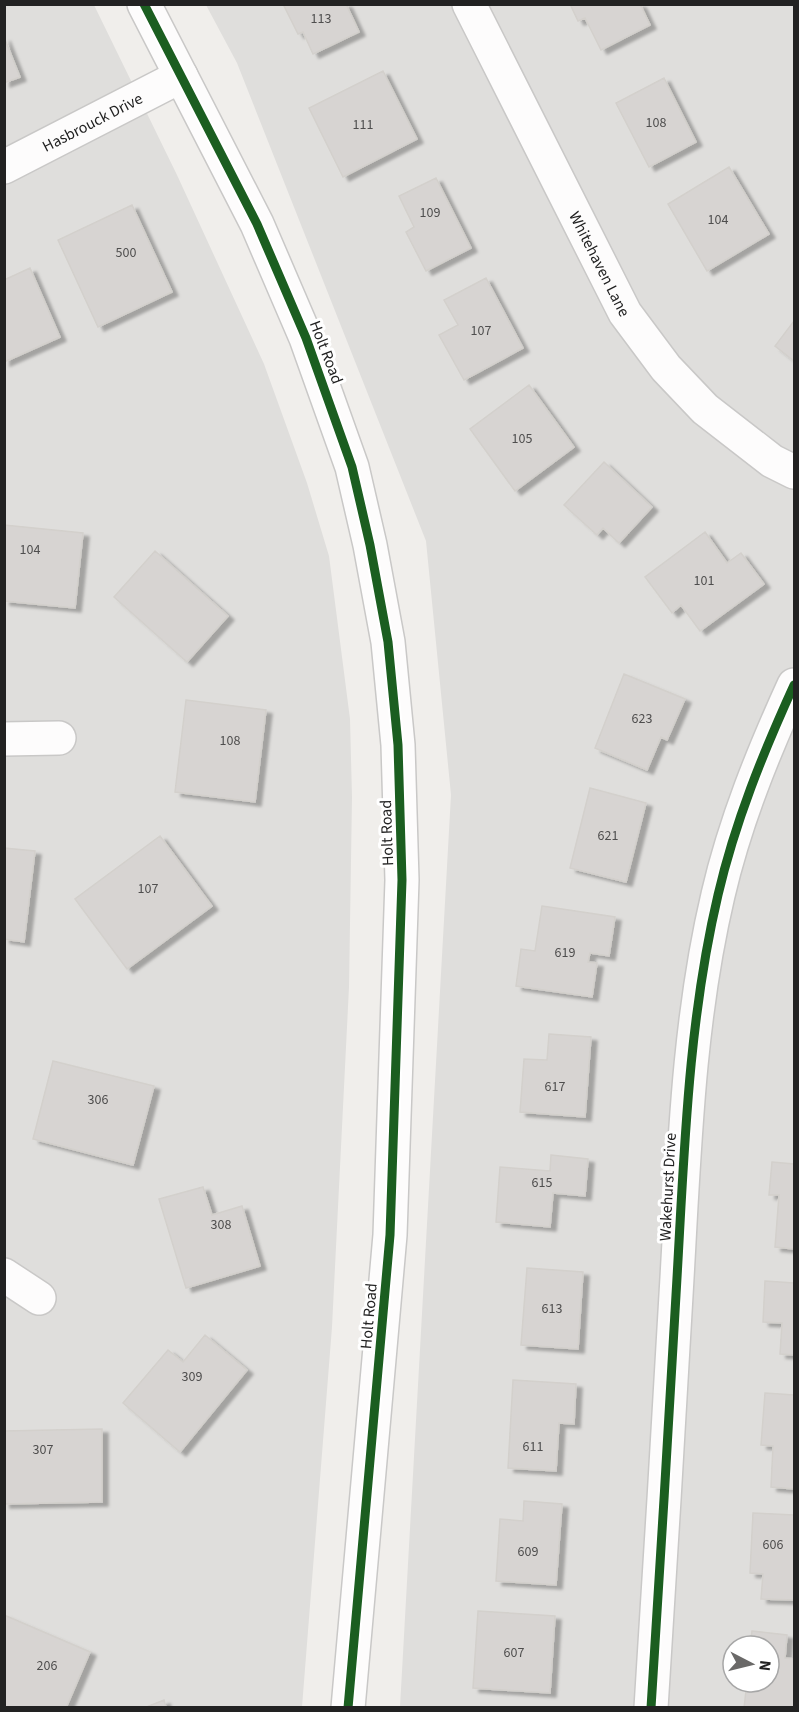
<svg xmlns="http://www.w3.org/2000/svg" width="799" height="1712" font-family="'Source Sans 3',sans-serif">
<defs>
<filter id="shadow"><feDropShadow dx="6" dy="4" stdDeviation="1.5" flood-color="#0004"/></filter>
</defs>
<rect width="100%" height="100%" fill="#f0eeeb"/>
<path fill="#dfdedc" fill-rule="evenodd" d="M 5,5 L 94,5 L 177,175 L 264,364 L 307,483 L 329,556 L 350,719 L 352,797 L 349,987 L 332,1327 L 302,1707 L 5,1708 Z
M 206,5 L 794,5 L 794,1707 L 400,1707 L 451,795 L 426,541 L 237,63 ZM 733,1646 L 769,1646 L 769,1682 L 733,1682 Z"/>
<path fill="#d7d4d2" stroke="#d3d0cc" stroke-width="1.5" filter="url(#shadow)" d="M 283,4 L 346,4 L 359,32 L 313,54 L 303,32 L 298,34 Z
M 570,4 L 640,4 L 650,25 L 601,50 L 585,18 L 578,21 Z
M 4,37 L 20,77 L 4,83 Z
M 383,71 L 417,139 L 343,177 L 309,108 Z
M 664,78 L 696,142 L 649,167 L 616,103 Z
M 729,167 L 769,234 L 707,271 L 668,204 Z
M 436,178 L 471,248 L 426,271 L 406,232 L 414,227 L 399,196 Z
M 132,205 L 172,292 L 98,327 L 58,240 Z
M 30,268 L 60,337 L 4,362 L 4,280 Z
M 486,278 L 523,348 L 464,380 L 439,335 L 458,325 L 444,300 Z
M 794,321 L 794,361 L 775,346 Z
M 529,385 L 574,447 L 515,491 L 470,429 Z
M 604,462 L 652,507 L 619,543 L 603,528 L 597,535 L 564,505 Z
M 4,525 L 83,533 L 75,608 L 4,601 Z
M 705,532 L 727,563 L 741,553 L 764,584 L 700,631 L 681,605 L 672,613 L 645,577 Z
M 155,551 L 228,616 L 187,662 L 114,597 Z
M 624,674 L 685,699 L 667,740 L 661,737 L 647,770 L 595,748 Z
M 186,700 L 266,710 L 255,802 L 175,792 Z
M 590,788 L 646,803 L 626,882 L 570,868 Z
M 160,836 L 212,906 L 127,969 L 75,899 Z
M 4,848 L 35,851 L 24,942 L 4,939 Z
M 542,906 L 615,917 L 609,956 L 590,953 L 588,962 L 597,963 L 592,997 L 516,986 L 521,949 L 535,951 Z
M 549,1034 L 591,1037 L 585,1117 L 520,1112 L 524,1059 L 547,1060 Z
M 53,1061 L 154,1086 L 133,1165 L 33,1139 Z
M 551,1155 L 588,1159 L 585,1196 L 553,1193 L 550,1227 L 496,1222 L 500,1167 L 550,1171 Z
M 772,1162 L 794,1164 L 794,1249 L 775,1247 L 779,1195 L 769,1195 Z
M 203,1187 L 212,1215 L 242,1206 L 260,1266 L 186,1288 L 159,1199 Z
M 527,1268 L 583,1272 L 578,1349 L 521,1345 Z
M 765,1281 L 794,1283 L 794,1355 L 780,1354 L 782,1323 L 763,1322 Z
M 205,1335 L 247,1370 L 180,1452 L 123,1403 L 168,1350 L 183,1362 Z
M 513,1380 L 576,1384 L 574,1424 L 559,1423 L 556,1471 L 508,1468 Z
M 765,1393 L 794,1395 L 794,1489 L 771,1487 L 773,1446 L 761,1445 Z
M 102,1429 L 102,1502 L 4,1504 L 4,1431 Z
M 524,1501 L 562,1504 L 556,1585 L 496,1581 L 500,1519 L 523,1521 Z
M 753,1513 L 794,1515 L 794,1600 L 761,1599 L 763,1574 L 750,1573 Z
M 478,1611 L 555,1616 L 550,1693 L 473,1688 Z
M 4,1615 L 90,1652 L 66,1708 L 4,1708 Z
M 752,1631 L 787,1635 L 785,1658 L 794,1659 L 794,1708 L 744,1708 L 747,1682 L 769,1682 L 769,1646 L 750,1646 Z
M 164,1700 L 166,1708 L 144,1708 Z"/>
<g fill="none" stroke-linecap="round" stroke-linejoin="round">
<defs>
<g id="minor">
<path d="M 144,4 L 257,224 L 306,338 L 352,467 L 370,545 L 388,642 L 398,745 L 402,880 L 390,1235 L 348,1708"/>
<path id="s1" d="M 469,4 L 625,313 L 666,368 L 705,409 L 772,461 L 794,472"/>
<path id="s2" d="M 4,167 L 181,76"/>
<path d="M 4,739 L 59,738"/>
<path d="M 4,1275 L 39,1298"/>
<path d="M 651,1708 C 660,1570 668,1433 676,1295 C 684,1162 687,1026 718,895 C 735,822 763,753 794,685"/>
</g>
</defs>
<use href="#minor" stroke="#c9c8c7" stroke-width="36"/>
<use href="#minor" stroke="#fdfcfc" stroke-width="33"/>
<defs>
<path id="cycleway" d="M 144,4 L 257,224 L 306,338 L 352,467 L 370,545 L 388,642 L 398,745 L 402,880 L 390,1235 L 348,1708
M 651,1708 C 660,1570 668,1433 676,1295 C 684,1162 687,1026 718,895 C 735,822 763,753 794,685"/>
</defs>
<use href="#cycleway" stroke="#fff" stroke-width="13"/>
<use href="#cycleway" stroke="#1b5e20" stroke-width="9"/>
</g>
<g text-anchor="middle" stroke-width="6" stroke-linejoin="round" paint-order="stroke">
<g font-size="14" fill="#4f4e4e">
<text x="321" y="23">113</text>
<text x="656" y="127">108</text>
<text x="363" y="129">111</text>
<text x="430" y="217">109</text>
<text x="718" y="224">104</text>
<text x="126" y="257">500</text>
<text x="481" y="335">107</text>
<text x="522" y="443">105</text>
<text x="30" y="554">104</text>
<text x="704" y="585">101</text>
<text x="642" y="723">623</text>
<text x="230" y="745">108</text>
<text x="608" y="840">621</text>
<text x="148" y="893">107</text>
<text x="565" y="957">619</text>
<text x="555" y="1091">617</text>
<text x="98" y="1104">306</text>
<text x="542" y="1187">615</text>
<text x="221" y="1229">308</text>
<text x="552" y="1313">613</text>
<text x="192" y="1381">309</text>
<text x="533" y="1451">611</text>
<text x="43" y="1454">307</text>
<text x="773" y="1549">606</text>
<text x="528" y="1556">609</text>
<text x="514" y="1657">607</text>
<text x="47" y="1670">206</text>
</g>
<g font-size="16" fill="#222" stroke="#fff">
<text dy="6" stroke="none"><textPath href="#s2" startOffset="99">Hasbrouck Drive</textPath></text>
<text dy="6" stroke="none"><textPath href="#s1" startOffset="291">Whitehaven Lane</textPath></text>
<text transform="translate(327 352) rotate(69)" y="6">Holt Road</text>
<text transform="translate(386 833) rotate(-92)" y="6">Holt Road</text>
<text transform="translate(667 1187) rotate(-87)" y="6">Wakehurst Drive</text>
<text transform="translate(368 1316) rotate(-85)" y="6">Holt Road</text>
</g>
</g>
<rect width="799" height="1712" fill="none" stroke="#222222" stroke-width="12"/>
<g transform="translate(751 1664) rotate(97)"><circle r="28" fill="#ffffff" stroke="#a7a7a7" stroke-width="1.5"/>
<path d="M0-4.5L10 22L0 15L-10 22Z" fill="#6a6968"/>
<text y="-9" font-size="16" font-weight="bold" text-anchor="middle" fill="#222222">N</text>
</g>
</svg>
